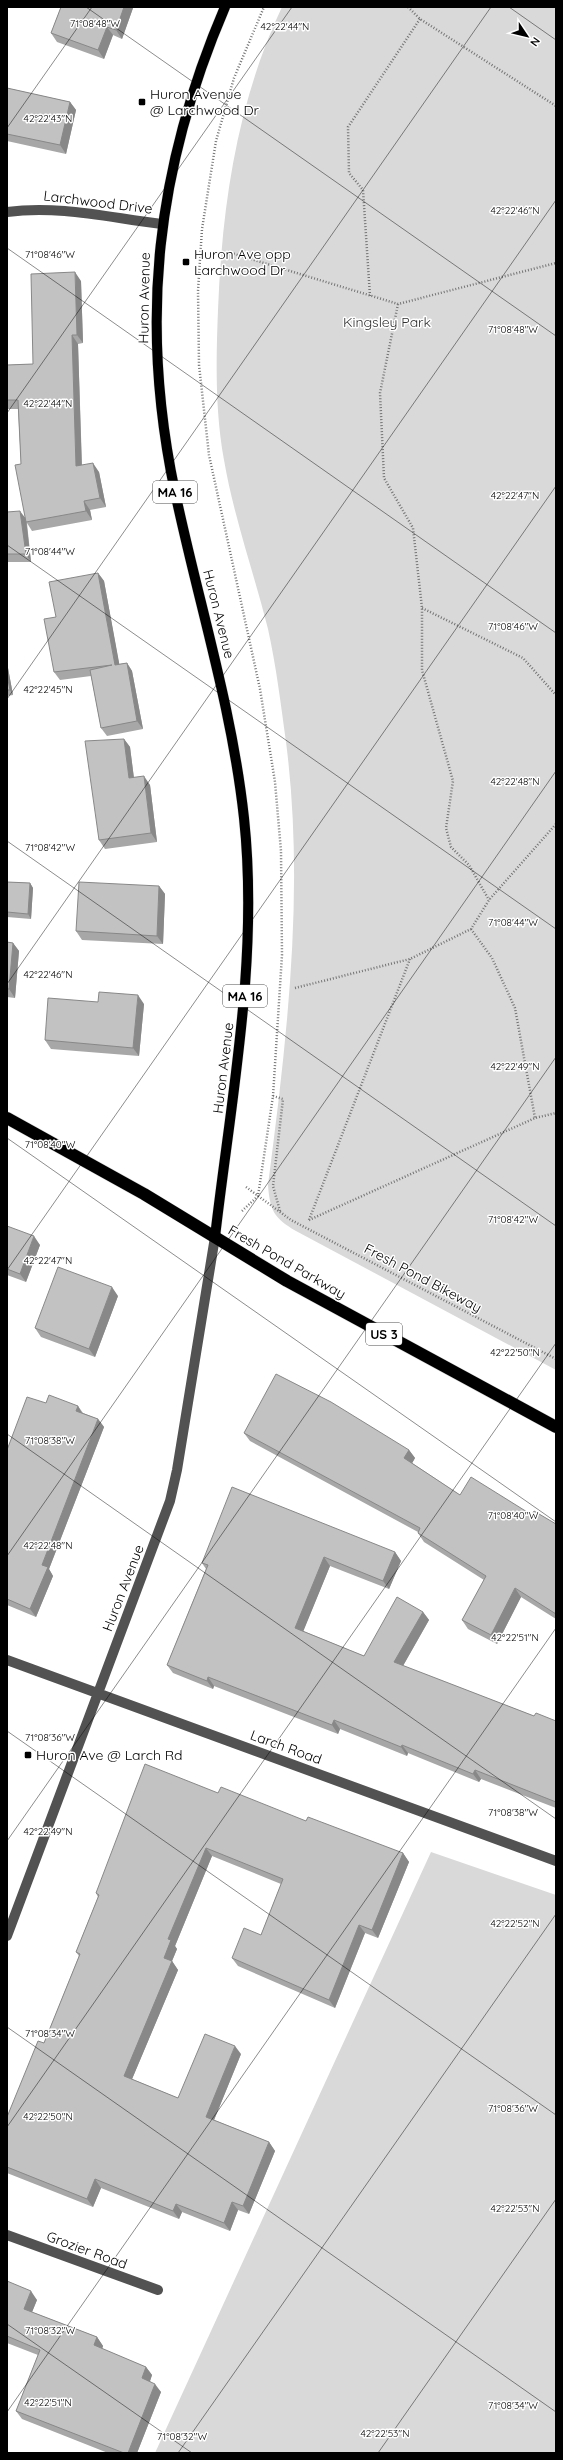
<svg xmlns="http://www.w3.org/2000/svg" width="563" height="2460" font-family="Quicksand,sans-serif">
<rect width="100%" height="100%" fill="#fff"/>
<path fill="#d9d9d9" d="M 282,7 L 556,7 L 556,1370 L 296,1231 C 274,1218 270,1211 268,1185 C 287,1038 305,889 286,742 C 281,705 276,665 268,629 C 254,573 234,518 224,460 C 215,411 216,360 218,310 C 222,206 237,102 282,7 Z
M 431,1852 L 556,1895 L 556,2453 L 155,2453 Z"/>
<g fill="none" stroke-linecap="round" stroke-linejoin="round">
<defs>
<path id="major" d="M 215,1237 C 231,1098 259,959 244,818 C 232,707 198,601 175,492 C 139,321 156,168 225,7"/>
<path id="highway" d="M 7,1118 L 144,1194 L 287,1281 L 556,1427"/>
</defs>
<use href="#major" stroke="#dbdbdb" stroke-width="11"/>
<use href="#highway" stroke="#dbdbdb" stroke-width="13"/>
<path stroke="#747474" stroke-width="2.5" stroke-dasharray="1 2" stroke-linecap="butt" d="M 408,7 L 420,19 L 556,106
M 228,252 L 398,304 L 556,263
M 370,296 L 363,190 L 349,173 L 348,127 L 420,19
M 398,304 L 380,393 L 384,478 L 413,528 L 422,608 L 422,670 L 453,781 L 446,828 L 451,847 L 469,865 L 489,900
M 422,608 L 523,658 L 556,695
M 471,929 L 492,958 L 515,1008 L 535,1118
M 295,988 L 410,959 L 471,929 L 489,900 L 556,824
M 273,1096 L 283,1099 L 273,1186 L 280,1211
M 246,1187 L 291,1220 L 556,1359
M 242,1211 L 258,1196 L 273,1096 L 282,955 L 281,851 L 275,782 L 260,689 L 209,455 L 199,365 L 198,291 L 202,229 L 216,141 L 234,78 L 264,7
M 309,1220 L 410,959
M 309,1220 L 535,1118 L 556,1113"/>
<path stroke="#525252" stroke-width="10" d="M 7,212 C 60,205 110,218 162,224
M 7,1660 L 556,1861
M 7,1936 L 170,1501 L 177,1470 L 215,1237
M 7,2235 L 158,2290"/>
<use href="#major" stroke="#000" stroke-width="10"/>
<use href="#highway" stroke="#000" stroke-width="12"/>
</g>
<path fill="#a7a7a7" d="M 61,7 L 132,7 L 133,8 L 122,39 L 113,35 L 104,59 L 57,42 L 51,33 Z
M 7,88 L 70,102 L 76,110 L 66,154 L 7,141 Z
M 81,281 L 83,343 L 78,344 L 82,465 L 99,472 L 106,507 L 90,510 L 92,520 L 32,531 L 27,523 L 31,562 L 7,562 L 7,512 L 25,517 L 21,464 L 18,409 L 7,409 L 7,365 L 33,364 Z
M 98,573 L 104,581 L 119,664 L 127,663 L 132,671 L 143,729 L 107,736 L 101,728 L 91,676 L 60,680 L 54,672 L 56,617 Z
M 7,667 L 8,668 L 13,695 L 7,696 Z
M 124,739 L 130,747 L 134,778 L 150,785 L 157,842 L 105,849 L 99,840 Z
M 7,882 L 30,883 L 33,888 L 31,919 L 7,917 Z
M 159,886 L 165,894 L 163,944 L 82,940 L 76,931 Z
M 7,942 L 13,943 L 19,951 L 15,998 L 7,997 Z
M 98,1002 L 144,1004 L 139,1056 L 51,1049 L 45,1040 Z
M 7,1226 L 40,1245 L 26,1282 L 7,1275 Z
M 118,1296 L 95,1357 L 41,1337 L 35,1328 Z
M 46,1403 L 78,1406 L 83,1413 L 98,1419 L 104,1427 L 49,1569 L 53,1576 L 36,1617 L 7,1605 L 7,1450 Z
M 244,1433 L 409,1450 L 415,1458 L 412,1463 L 460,1495 L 532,1515 L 556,1524 L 556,1619 L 521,1597 L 497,1644 L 468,1629 L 462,1620 L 484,1580 L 424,1542 L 418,1533 L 418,1532 L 250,1441 Z
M 395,1552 L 401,1561 L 389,1589 L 330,1566 L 303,1631 L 364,1656 L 423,1612 L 429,1620 L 403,1666 L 534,1716 L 556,1721 L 556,1808 L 481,1779 L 479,1782 L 408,1753 L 407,1756 L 340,1729 L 338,1734 L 214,1686 L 213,1689 L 173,1673 L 167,1665 L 206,1569 L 202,1563 Z
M 218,1793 L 306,1821 L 403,1853 L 409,1862 L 378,1938 L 365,1933 L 335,2008 L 238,1966 L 232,1958 L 261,1935 L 281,1884 L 212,1856 L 175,1946 L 177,1949 L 172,1961 L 178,1970 L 132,2079 L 178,2098 L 241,2054 L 214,2120 L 269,2142 L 275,2151 L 249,2214 L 238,2210 L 230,2231 L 182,2212 L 179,2219 L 101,2188 L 93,2207 L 7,2173 L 7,2117 L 44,2043 L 79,1956 L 76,1952 L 98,1897 L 96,1893 Z
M 7,2281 L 37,2300 L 32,2312 L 97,2337 L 103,2346 L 102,2349 L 146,2367 L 152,2375 L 150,2381 L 161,2392 L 137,2453 L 108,2453 L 22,2419 L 16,2411 L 38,2355 L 7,2343 Z"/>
<path fill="#888" d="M 124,7 L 132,7 L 133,8 L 122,39 L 116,30 Z
M 107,27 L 113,35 L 104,59 L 98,50 Z
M 70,102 L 76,110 L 66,154 L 60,145 Z
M 75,272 L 81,281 L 83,343 L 77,335 Z
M 72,335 L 78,344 L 82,474 L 76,466 Z
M 93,463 L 99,472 L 106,507 L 100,498 Z
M 84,501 L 90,510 L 92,520 L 86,511 Z
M 20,511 L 26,519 L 31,562 L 26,554 Z
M 98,573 L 104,581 L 121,673 L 115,665 Z
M 127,663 L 132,671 L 143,729 L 137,721 Z
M 7,667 L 8,668 L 13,695 L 10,690 L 7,675 Z
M 124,739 L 130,747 L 135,787 L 129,778 Z
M 144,776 L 150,785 L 157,842 L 151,833 Z
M 30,883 L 33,888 L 31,919 L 28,914 Z
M 159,886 L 165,894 L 163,944 L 157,936 Z
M 13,943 L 19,951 L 15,998 L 9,989 Z
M 138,995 L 144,1004 L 139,1056 L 133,1048 Z
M 34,1236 L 40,1245 L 26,1282 L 20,1274 Z
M 112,1287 L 118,1296 L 95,1357 L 89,1349 Z
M 78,1406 L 83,1415 L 76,1411 Z
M 98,1419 L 104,1427 L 49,1569 L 53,1576 L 36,1617 L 30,1609 L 42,1565 Z
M 409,1450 L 415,1458 L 410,1467 L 404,1458 Z
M 395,1552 L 401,1561 L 389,1589 L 383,1581 Z
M 324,1557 L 330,1566 L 301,1637 L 295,1628 Z
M 515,1588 L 521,1597 L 497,1644 L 491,1635 Z
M 423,1612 L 429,1620 L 400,1671 L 394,1662 Z
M 208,1677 L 214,1686 L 213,1689 L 207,1681 Z
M 334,1720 L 340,1729 L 338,1734 L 332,1725 Z
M 402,1745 L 408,1753 L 407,1756 L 401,1747 Z
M 475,1770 L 481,1779 L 479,1782 L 473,1774 Z
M 206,1848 L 212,1856 L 175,1946 L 177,1949 L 172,1961 L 178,1970 L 130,2084 L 124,2076 L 164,1958 L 168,1939 Z
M 403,1853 L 409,1862 L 378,1938 L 372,1930 Z
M 359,1925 L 365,1933 L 335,2008 L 329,2000 Z
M 235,2046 L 241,2054 L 212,2125 L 206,2117 Z
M 269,2142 L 275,2151 L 249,2214 L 243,2206 Z
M 95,2179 L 101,2188 L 93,2207 L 87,2199 Z
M 232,2202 L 238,2210 L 230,2231 L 224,2223 Z
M 176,2204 L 182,2212 L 179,2219 L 173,2211 Z
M 31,2291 L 37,2300 L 30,2317 L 24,2309 Z
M 97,2337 L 103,2346 L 100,2354 L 94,2345 Z
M 146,2367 L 152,2375 L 148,2387 L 142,2378 Z
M 155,2384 L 161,2392 L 137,2453 L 128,2453 Z"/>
<path fill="#c2c2c2" stroke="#888" d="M 61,7 L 124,7 L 116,30 L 107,27 L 98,50 L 51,33 Z
M 7,88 L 70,102 L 60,145 L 7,134 Z
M 75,272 L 77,335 L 72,335 L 76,466 L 93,463 L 100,498 L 84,501 L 86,511 L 26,522 L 15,465 L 21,464 L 18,400 L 7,400 L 7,365 L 33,364 L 31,274 Z
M 20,511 L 26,554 L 7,554 L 7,512 Z
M 98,573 L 115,665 L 127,663 L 137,721 L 101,728 L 90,670 L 112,665 L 54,672 L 44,619 L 56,617 L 49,582 Z
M 7,675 L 10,690 L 7,690 Z
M 124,739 L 129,778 L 144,776 L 151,833 L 99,840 L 85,741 Z
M 7,882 L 30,883 L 28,914 L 7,912 Z
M 79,882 L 159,886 L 157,936 L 76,931 Z
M 7,942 L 13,943 L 9,989 L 7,989 Z
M 99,992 L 138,995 L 133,1048 L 45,1040 L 48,998 L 98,1002 Z
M 7,1226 L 34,1236 L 20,1274 L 7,1269 Z
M 58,1267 L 112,1287 L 89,1349 L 35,1328 Z
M 276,1374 L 331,1402 L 409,1450 L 404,1458 L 460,1495 L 471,1477 L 532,1515 L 534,1511 L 556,1524 L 556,1614 L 515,1588 L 491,1635 L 462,1620 L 486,1576 L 418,1533 L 420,1528 L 244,1433 Z
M 49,1395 L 78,1406 L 76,1411 L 98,1419 L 42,1565 L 48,1567 L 30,1609 L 7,1599 L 7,1450 L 27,1397 L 46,1403 Z
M 232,1487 L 395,1552 L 383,1581 L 324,1557 L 295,1628 L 364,1656 L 397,1597 L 423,1612 L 394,1662 L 534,1716 L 536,1713 L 556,1721 L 556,1802 L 475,1770 L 473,1774 L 402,1745 L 401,1747 L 334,1720 L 332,1725 L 208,1677 L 207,1681 L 167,1665 L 208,1565 L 202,1563 Z
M 145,1764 L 218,1793 L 221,1787 L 306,1821 L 308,1817 L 403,1853 L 372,1930 L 359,1925 L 329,2000 L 232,1958 L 244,1928 L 261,1935 L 283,1879 L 206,1848 L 168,1939 L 171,1940 L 164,1958 L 172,1961 L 124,2076 L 178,2098 L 205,2034 L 235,2046 L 206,2117 L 269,2142 L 243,2206 L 232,2202 L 224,2223 L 176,2204 L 173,2211 L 95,2179 L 87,2199 L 7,2167 L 7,2117 L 38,2041 L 44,2043 L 80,1954 L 76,1952 L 99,1895 L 96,1893 Z
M 7,2281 L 31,2291 L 24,2309 L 97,2337 L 94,2345 L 146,2367 L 142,2378 L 155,2384 L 128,2453 L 124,2453 L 16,2411 L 40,2350 L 7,2336 Z"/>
<path fill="none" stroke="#000" stroke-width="1" stroke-opacity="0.45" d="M 86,7 L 556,336M 509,7 L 556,40M 7,128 L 92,7M 7,248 L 556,633M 7,413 L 292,7M 7,545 L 556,929M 7,699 L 491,7M 7,841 L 556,1226M 7,984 L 556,200M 7,1138 L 556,1522M 7,1270 L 556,486M 7,1434 L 556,1819M 7,1556 L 556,771M 7,1731 L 556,2115M 7,1841 L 556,1057M 7,2027 L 556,2412M 7,2127 L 556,1343M 7,2324 L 192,2453M 7,2412 L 556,1628M 178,2453 L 556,1914M 378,2453 L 556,2199"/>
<g fill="#000" stroke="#fff" stroke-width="1.5">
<rect x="138" y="98" width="8" height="8" rx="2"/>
<rect x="182" y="258" width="8" height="8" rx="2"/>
<rect x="24" y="1751" width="8" height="8" rx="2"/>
</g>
<g text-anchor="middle" stroke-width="3" stroke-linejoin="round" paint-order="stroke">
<g fill="#fff" stroke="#4c4c4c" stroke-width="1">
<rect x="153" y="481" width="44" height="22" rx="3"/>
<rect x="223" y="985" width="44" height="22" rx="3"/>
<rect x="366" y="1323" width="36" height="22" rx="3"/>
</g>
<g font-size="13" font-weight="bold" fill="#000">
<text x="175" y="497">MA 16</text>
<text x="245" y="1001">MA 16</text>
<text x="384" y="1339">US 3</text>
</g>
<g font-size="14" fill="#000" stroke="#fff" text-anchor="start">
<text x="150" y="99">Huron Avenue<tspan x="150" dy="16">@ Larchwood Dr</tspan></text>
<text x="194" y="259">Huron Ave opp<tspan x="194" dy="16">Larchwood Dr</tspan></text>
<text x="36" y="1760">Huron Ave @ Larch Rd</text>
</g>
<g font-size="14" fill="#000" stroke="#fff">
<text transform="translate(98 202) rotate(7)" y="5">Larchwood Drive</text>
<text transform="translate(144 298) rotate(-89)" y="5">Huron Avenue</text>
<text transform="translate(219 614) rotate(76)" y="5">Huron Avenue</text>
<text transform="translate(223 1068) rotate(-83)" y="5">Huron Avenue</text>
<text transform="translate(287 1262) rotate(30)" y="5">Fresh Pond Parkway</text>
<text transform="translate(423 1278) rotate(28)" y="5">Fresh Pond Bikeway</text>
<text transform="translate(123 1588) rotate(-69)" y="5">Huron Avenue</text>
<text transform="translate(286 1747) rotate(20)" y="5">Larch Road</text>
<text transform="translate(87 2250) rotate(20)" y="5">Grozier Road</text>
</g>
<g font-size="14" fill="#303030" stroke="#fff">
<text x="387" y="327">Kingsley Park</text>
</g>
</g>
<g font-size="10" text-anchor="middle" fill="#000" stroke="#fff" stroke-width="3" stroke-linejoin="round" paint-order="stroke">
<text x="95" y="27">71°08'48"W</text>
<text x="285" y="30">42°22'44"N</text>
<text x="48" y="122">42°22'43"N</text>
<text x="515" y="214">42°22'46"N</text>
<text x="50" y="258">71°08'46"W</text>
<text x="513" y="333">71°08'48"W</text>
<text x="48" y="407">42°22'44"N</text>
<text x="515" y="499">42°22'47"N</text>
<text x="50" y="555">71°08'44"W</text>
<text x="513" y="630">71°08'46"W</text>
<text x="48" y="693">42°22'45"N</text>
<text x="515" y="785">42°22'48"N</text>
<text x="50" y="851">71°08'42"W</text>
<text x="513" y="926">71°08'44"W</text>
<text x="48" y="978">42°22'46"N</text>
<text x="515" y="1070">42°22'49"N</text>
<text x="50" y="1148">71°08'40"W</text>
<text x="513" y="1223">71°08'42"W</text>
<text x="48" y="1264">42°22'47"N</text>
<text x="515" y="1356">42°22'50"N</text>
<text x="50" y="1444">71°08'38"W</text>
<text x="513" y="1519">71°08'40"W</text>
<text x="48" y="1549">42°22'48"N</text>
<text x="515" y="1641">42°22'51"N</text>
<text x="50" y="1741">71°08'36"W</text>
<text x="513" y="1816">71°08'38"W</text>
<text x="48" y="1835">42°22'49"N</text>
<text x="515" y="1927">42°22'52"N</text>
<text x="50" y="2037">71°08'34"W</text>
<text x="513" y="2112">71°08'36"W</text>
<text x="48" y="2120">42°22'50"N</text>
<text x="515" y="2212">42°22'53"N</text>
<text x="50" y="2334">71°08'32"W</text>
<text x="48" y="2406">42°22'51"N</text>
<text x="513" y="2409">71°08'34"W</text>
<text x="385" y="2437">42°22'53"N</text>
<text x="182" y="2440">71°08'32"W</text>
</g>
<rect width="563" height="2460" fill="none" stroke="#000000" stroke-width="16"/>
<g transform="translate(527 36) rotate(125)" stroke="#ffffff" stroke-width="3" paint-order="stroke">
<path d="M0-3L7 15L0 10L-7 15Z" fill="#000000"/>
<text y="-6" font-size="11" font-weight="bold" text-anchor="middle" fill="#000000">N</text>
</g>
</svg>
